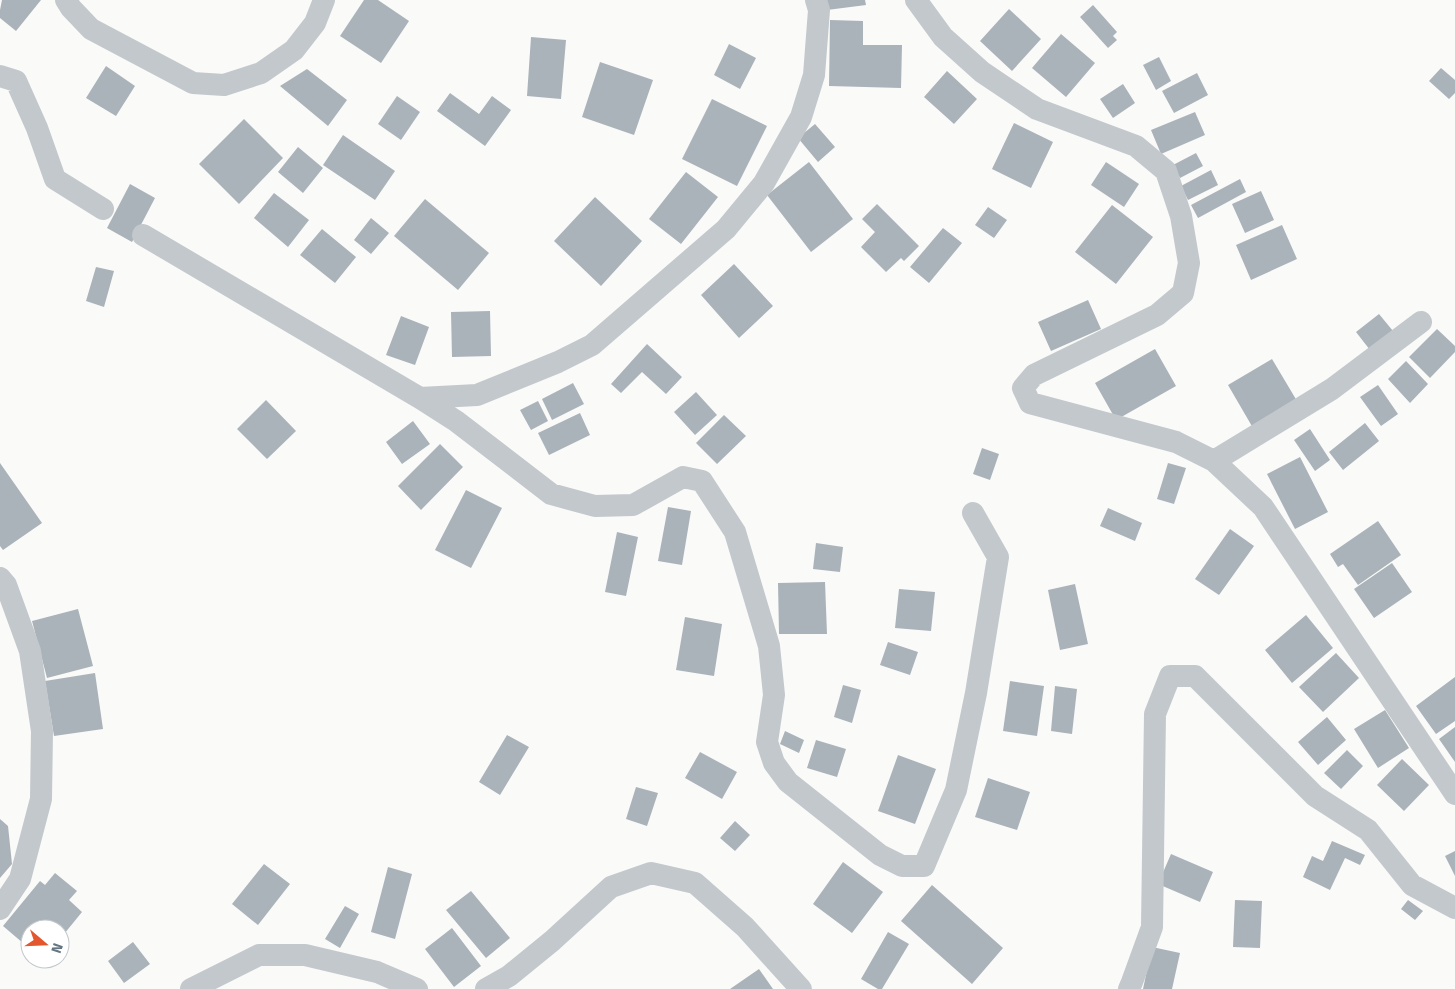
<svg xmlns="http://www.w3.org/2000/svg" width="1455" height="989" font-family="'Fira Sans',sans-serif">
<rect width="100%" height="100%" fill="#fafaf8"/>
<path fill="#aab3b9" d="M 2,0 L 41,0 L 16,31 L 0,18 L 0,10 Z
M 364,0 L 378,0 L 409,21 L 381,63 L 340,36 Z
M 825,0 L 865,0 L 866,5 L 827,10 Z
M 1093,5 L 1117,32 L 1113,36 L 1117,40 L 1108,48 L 1080,17 Z
M 1009,9 L 1041,39 L 1012,71 L 980,41 Z
M 830,20 L 863,21 L 863,45 L 902,45 L 901,88 L 829,86 Z
M 1061,34 L 1095,63 L 1066,97 L 1032,68 Z
M 531,37 L 566,40 L 561,99 L 527,96 Z
M 729,44 L 756,58 L 740,89 L 714,75 Z
M 1159,57 L 1171,81 L 1156,90 L 1143,65 Z
M 600,62 L 653,80 L 634,135 L 582,117 Z
M 106,66 L 135,86 L 116,116 L 86,98 Z
M 1441,68 L 1455,80 L 1455,93 L 1449,99 L 1429,81 Z
M 307,69 L 347,100 L 328,126 L 280,86 Z
M 947,71 L 977,99 L 954,124 L 924,97 Z
M 1197,73 L 1208,95 L 1174,113 L 1162,91 Z
M 1123,84 L 1135,103 L 1113,118 L 1100,99 Z
M 450,93 L 479,114 L 492,96 L 511,110 L 485,146 L 437,111 Z
M 397,96 L 420,112 L 401,140 L 378,124 Z
M 712,99 L 767,126 L 737,186 L 682,159 Z
M 1195,112 L 1205,135 L 1161,154 L 1151,130 Z
M 244,119 L 283,158 L 239,204 L 199,164 Z
M 1014,123 L 1053,142 L 1031,188 L 992,169 Z
M 815,124 L 835,147 L 818,162 L 798,138 Z
M 343,135 L 395,171 L 375,200 L 323,165 Z
M 298,147 L 323,168 L 303,193 L 278,172 Z
M 1196,153 L 1203,166 L 1180,178 L 1173,165 Z
M 809,162 L 853,219 L 811,252 L 767,195 Z
M 1106,162 L 1139,184 L 1124,207 L 1091,185 Z
M 1211,170 L 1218,185 L 1188,200 L 1181,186 Z
M 686,172 L 718,197 L 681,244 L 649,219 Z
M 1240,179 L 1246,192 L 1198,218 L 1191,205 Z
M 130,184 L 155,198 L 132,242 L 107,228 Z
M 1261,191 L 1274,220 L 1245,233 L 1232,204 Z
M 274,193 L 309,220 L 288,247 L 254,218 Z
M 595,197 L 642,241 L 601,286 L 554,241 Z
M 425,199 L 489,253 L 458,290 L 394,236 Z
M 877,204 L 919,246 L 904,261 L 901,258 L 886,272 L 861,247 L 875,232 L 862,219 Z
M 1112,205 L 1153,237 L 1116,284 L 1075,252 Z
M 988,207 L 1007,220 L 994,238 L 975,225 Z
M 371,218 L 389,233 L 371,254 L 354,240 Z
M 1282,225 L 1297,259 L 1251,280 L 1236,245 Z
M 943,228 L 962,243 L 929,283 L 910,267 Z
M 322,229 L 356,257 L 335,283 L 300,255 Z
M 734,264 L 773,306 L 739,338 L 701,295 Z
M 96,267 L 114,271 L 104,307 L 86,301 Z
M 1088,300 L 1101,329 L 1051,351 L 1038,322 Z
M 490,311 L 491,356 L 452,357 L 451,312 Z
M 1379,314 L 1393,331 L 1370,350 L 1356,332 Z
M 401,316 L 429,327 L 415,365 L 386,355 Z
M 1437,329 L 1455,346 L 1455,352 L 1430,378 L 1409,357 Z
M 647,344 L 682,377 L 666,394 L 642,372 L 621,393 L 611,384 Z
M 1155,349 L 1176,386 L 1116,420 L 1095,383 Z
M 1272,359 L 1297,401 L 1253,428 L 1228,385 Z
M 1406,361 L 1428,384 L 1410,403 L 1388,379 Z
M 573,383 L 584,404 L 552,420 L 542,399 Z
M 1378,385 L 1398,414 L 1381,426 L 1360,397 Z
M 696,392 L 717,415 L 695,435 L 674,412 Z
M 266,400 L 296,431 L 267,459 L 237,429 Z
M 538,401 L 548,421 L 531,430 L 520,410 Z
M 580,413 L 590,435 L 549,455 L 538,433 Z
M 724,415 L 746,436 L 717,464 L 696,443 Z
M 413,421 L 430,444 L 402,464 L 386,442 Z
M 1365,423 L 1379,441 L 1343,470 L 1329,452 Z
M 1310,429 L 1330,460 L 1315,471 L 1294,440 Z
M 440,444 L 463,467 L 421,510 L 398,486 Z
M 982,448 L 999,454 L 990,480 L 973,474 Z
M 1300,457 L 1328,512 L 1295,529 L 1267,474 Z
M 0,463 L 42,523 L 3,550 L 0,546 Z
M 1168,463 L 1186,468 L 1174,504 L 1157,499 Z
M 466,490 L 502,508 L 471,568 L 435,550 Z
M 668,507 L 691,511 L 682,565 L 658,561 Z
M 1108,508 L 1142,523 L 1135,541 L 1100,526 Z
M 1378,521 L 1401,555 L 1358,585 L 1343,564 L 1338,567 L 1330,554 Z
M 1230,529 L 1254,546 L 1219,595 L 1195,579 Z
M 617,532 L 638,537 L 626,596 L 605,592 Z
M 816,543 L 843,547 L 840,572 L 813,569 Z
M 1392,563 L 1412,592 L 1374,618 L 1354,589 Z
M 825,582 L 827,634 L 779,634 L 778,583 Z
M 1075,584 L 1088,644 L 1060,650 L 1048,590 Z
M 899,589 L 935,592 L 931,631 L 895,628 Z
M 78,609 L 93,666 L 47,678 L 32,621 Z
M 1306,615 L 1333,648 L 1292,683 L 1265,650 Z
M 685,617 L 722,624 L 714,676 L 676,670 Z
M 888,642 L 918,652 L 910,675 L 880,665 Z
M 1336,653 L 1359,678 L 1323,712 L 1299,687 Z
M 95,673 L 103,729 L 54,736 L 45,681 Z
M 1455,677 L 1455,721 L 1436,734 L 1416,706 Z
M 1010,681 L 1044,686 L 1037,736 L 1003,731 Z
M 843,685 L 861,690 L 852,723 L 834,717 Z
M 1055,686 L 1077,689 L 1072,734 L 1051,731 Z
M 1385,710 L 1409,748 L 1378,768 L 1354,729 Z
M 1327,717 L 1346,740 L 1318,765 L 1298,742 Z
M 1455,727 L 1455,762 L 1439,739 Z
M 785,731 L 804,740 L 799,753 L 780,744 Z
M 507,735 L 529,747 L 500,795 L 479,782 Z
M 816,740 L 846,749 L 837,777 L 807,768 Z
M 1347,750 L 1363,766 L 1341,789 L 1324,773 Z
M 700,752 L 737,772 L 722,799 L 685,778 Z
M 898,755 L 936,769 L 915,824 L 878,811 Z
M 1402,759 L 1429,785 L 1404,811 L 1377,785 Z
M 988,778 L 1030,792 L 1017,830 L 975,817 Z
M 636,787 L 658,793 L 647,826 L 626,819 Z
M 0,819 L 8,826 L 12,864 L 0,878 Z
M 735,821 L 750,835 L 735,851 L 720,838 Z
M 1332,841 L 1365,855 L 1360,865 L 1345,858 L 1330,890 L 1303,877 L 1312,856 L 1323,861 Z
M 1455,851 L 1455,876 L 1445,856 Z
M 1171,854 L 1213,872 L 1200,902 L 1158,884 Z
M 843,862 L 883,892 L 852,933 L 813,904 Z
M 264,864 L 290,884 L 258,925 L 232,904 Z
M 388,867 L 412,874 L 395,939 L 371,932 Z
M 55,873 L 77,891 L 69,900 L 82,912 L 60,939 L 60,929 L 30,929 L 30,949 L 3,926 L 40,881 L 45,885 Z
M 932,885 L 1003,948 L 972,984 L 901,921 Z
M 471,891 L 510,938 L 486,958 L 446,910 Z
M 1235,900 L 1262,901 L 1260,948 L 1233,947 Z
M 1408,900 L 1423,911 L 1415,920 L 1401,909 Z
M 345,906 L 359,914 L 340,948 L 325,939 Z
M 452,928 L 481,966 L 454,987 L 425,949 Z
M 888,932 L 909,944 L 882,989 L 878,989 L 861,979 Z
M 133,942 L 150,964 L 124,983 L 108,961 Z
M 1152,947 L 1180,953 L 1172,989 L 1143,989 Z
M 759,969 L 773,989 L 730,989 Z"/>
<g fill="none" stroke-linecap="round" stroke-linejoin="round">
<path stroke="#c3c8cc" stroke-width="22" d="M 66,0 L 71,8 L 91,29 L 193,83 L 224,85 L 261,73 L 294,50 L 315,23 L 324,0
M 916,0 L 943,37 L 982,72 L 1037,109 L 1136,146 L 1166,171 L 1181,216 L 1189,263 L 1183,293 L 1157,315 L 1034,375 L 1023,388 L 1030,403 L 1176,442 L 1214,461 L 1263,507 L 1455,794
M 0,76 L 16,81 L 37,128 L 55,179 L 103,209
M 143,235 L 420,398 L 456,421 L 551,494 L 595,506 L 633,505 L 683,477 L 702,481 L 735,532 L 769,646 L 774,695 L 767,742 L 774,763 L 788,782 L 880,855 L 902,866 L 924,866 L 956,790 L 976,693 L 998,557 L 973,513
M 420,398 L 477,395 L 558,362 L 592,345 L 726,229 L 764,183 L 801,117 L 814,75 L 819,10 L 816,0
M 1214,461 L 1332,389 L 1421,322
M 0,578 L 6,585 L 30,651 L 42,731 L 41,799 L 20,879 L 0,909
M 191,989 L 259,955 L 305,955 L 377,972 L 417,989
M 486,989 L 509,976 L 552,941 L 611,887 L 651,873 L 695,883 L 745,927 L 801,989
M 1129,989 L 1132,982 L 1152,927 L 1155,714 L 1170,676 L 1195,676 L 1315,796 L 1368,830 L 1412,885 L 1455,908"/>
</g>
<g transform="translate(45 944) rotate(109)"><circle r="24" fill="#ffffff" stroke="#c1c8cd"/>
<path d="M0-4L9 19L0 12L-9 19Z" fill="#e4572e"/>
<text y="-8" font-size="14" font-weight="bold" text-anchor="middle" fill="#657683">N</text>
</g>
</svg>
